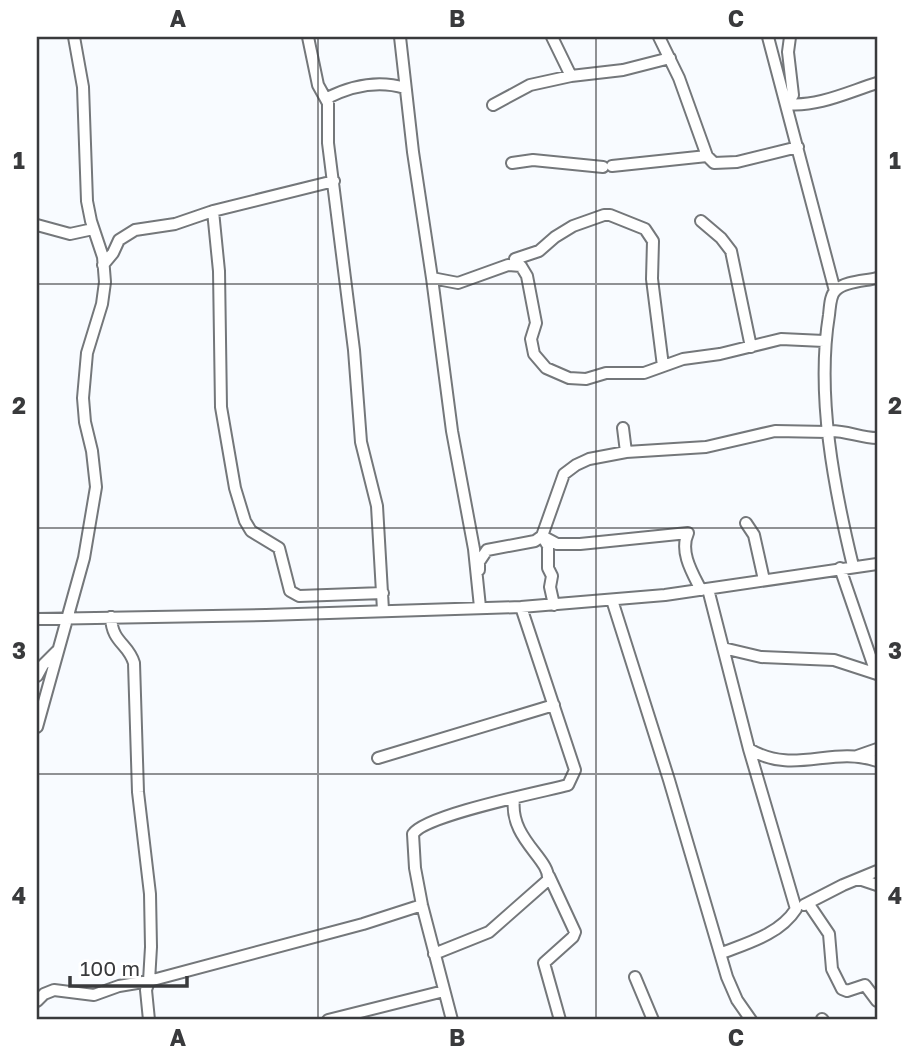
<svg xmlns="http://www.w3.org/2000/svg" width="914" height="1057" font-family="'Golos Text',sans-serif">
<rect width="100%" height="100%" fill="#f8fbff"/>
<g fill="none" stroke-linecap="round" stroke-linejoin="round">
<defs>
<path id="minor" d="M 308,37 L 318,85 L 328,103 L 328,143 L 354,350 L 361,442 L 377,506 L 383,610
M 400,37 L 413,152 L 432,278 L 452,431 L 474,549 L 480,607
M 552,37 L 571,76
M 659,37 L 679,78 L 707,156 L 714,163 L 737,162 L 798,147
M 768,37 L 835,291
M 327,98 C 351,86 379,80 405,88
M 787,104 C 818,107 848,92 877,83
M 787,104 L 793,95 L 788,52 L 790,37
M 493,105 L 530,85 L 571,76 L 623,70 L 670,58
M 512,163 L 533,160 L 603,167
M 612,166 L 707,156
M 213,211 L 219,271 L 221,407 L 235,488 L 245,521 L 251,531 L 279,548 L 290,591 L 299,596 L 383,593
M 701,221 L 721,238 L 731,251 L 751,347
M 37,225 L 70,234 L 93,229
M 515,259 L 539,251 L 555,237 L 573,226 L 604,215 L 610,215 L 645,229 L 653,241 L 652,279 L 663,366
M 103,265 L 113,253 L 119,240 L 135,230 L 175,224 L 213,211 L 334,181
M 432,278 L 458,283 L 508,265 L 521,266 L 527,276 L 536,323 L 531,339 L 534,354 L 546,368 L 569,378 L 586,379 L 606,373 L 644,373 L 683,359 L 720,354 L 781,339 L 824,341
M 623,428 L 626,452
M 828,431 C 846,430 860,438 877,438
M 746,523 L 754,535 L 764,580
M 542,536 L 557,544 L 580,544 L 688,533 C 679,552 693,574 701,590
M 542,536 L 548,546 L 548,568 L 552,576 L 550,587 L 554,605
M 853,566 C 834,488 816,395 829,315 C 830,307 830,295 836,290 C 845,281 866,281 877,278
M 840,568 L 876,673
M 479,570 L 479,562 L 487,550 L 535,541 L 542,536 L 564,474 L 576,465 L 589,459 L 626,452 L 706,447 L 775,431 L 828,432
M 708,589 L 749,749 L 796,909 C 780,934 748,943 722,953
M 612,600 L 669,780 L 727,977 L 737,1000 L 751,1020
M 111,617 C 112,643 128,643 134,663 L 138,792 L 150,894 L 151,947 L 149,981 L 146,990 L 149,1020
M 37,619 L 266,615 L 521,607 L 665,595 L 877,564
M 723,648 L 761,657 L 834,660 L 877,674
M 37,676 L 43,665 L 57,651
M 37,727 L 84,558 L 96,487 L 92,451 L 85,422 L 83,398 L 87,353 L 102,304 L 105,282 L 103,257 L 91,221 L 87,201 L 83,87 L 74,37
M 749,749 C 795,776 831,745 877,761
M 857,756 L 877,749
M 378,758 L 554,705
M 549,876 L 575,932 L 573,937 L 544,963 L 560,1020
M 859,879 L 877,885
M 808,903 L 829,934 L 832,969 L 842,989 L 847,991 L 865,985 L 877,1001
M 804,905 L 843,885 L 877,871
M 434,954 L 489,932 L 548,880 C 551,859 509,839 514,799
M 635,977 L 653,1020
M 37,1001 L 44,994 L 54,990 L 94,995 L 119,986 L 149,981 L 363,924 L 422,905
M 822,1019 L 823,1020
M 328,1020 L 444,991
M 452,1020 L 422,905 L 415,868 L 413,834 C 425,815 541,792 568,785 L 575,770 L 521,607"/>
</defs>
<use href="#minor" stroke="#74777a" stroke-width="14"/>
<use href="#minor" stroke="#fff" stroke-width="10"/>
</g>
<path fill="none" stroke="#393a3c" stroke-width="2" stroke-opacity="0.55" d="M 318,37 L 318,1020M 596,37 L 596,1020M 37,284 L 877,284M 37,528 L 877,528M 37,774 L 877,774"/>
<rect width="914" height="1057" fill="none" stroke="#ffffff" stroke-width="77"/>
<path d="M70 976v10h117v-10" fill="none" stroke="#393a3c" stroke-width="3.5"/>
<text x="80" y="976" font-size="21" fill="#393a3c" stroke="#ffffff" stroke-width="5" paint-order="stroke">100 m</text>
<rect x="38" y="38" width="838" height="980" fill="none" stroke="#393a3c" stroke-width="2.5"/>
<g font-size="23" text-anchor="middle" font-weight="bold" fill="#393a3c">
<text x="178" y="27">A</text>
<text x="457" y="27">B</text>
<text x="736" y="27">C</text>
<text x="19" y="169">1</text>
<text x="895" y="169">1</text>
<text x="19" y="414">2</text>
<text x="895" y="414">2</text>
<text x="19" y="659">3</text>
<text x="895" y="659">3</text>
<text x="19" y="904">4</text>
<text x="895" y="904">4</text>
<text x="178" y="1046">A</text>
<text x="457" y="1046">B</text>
<text x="736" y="1046">C</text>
</g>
</svg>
